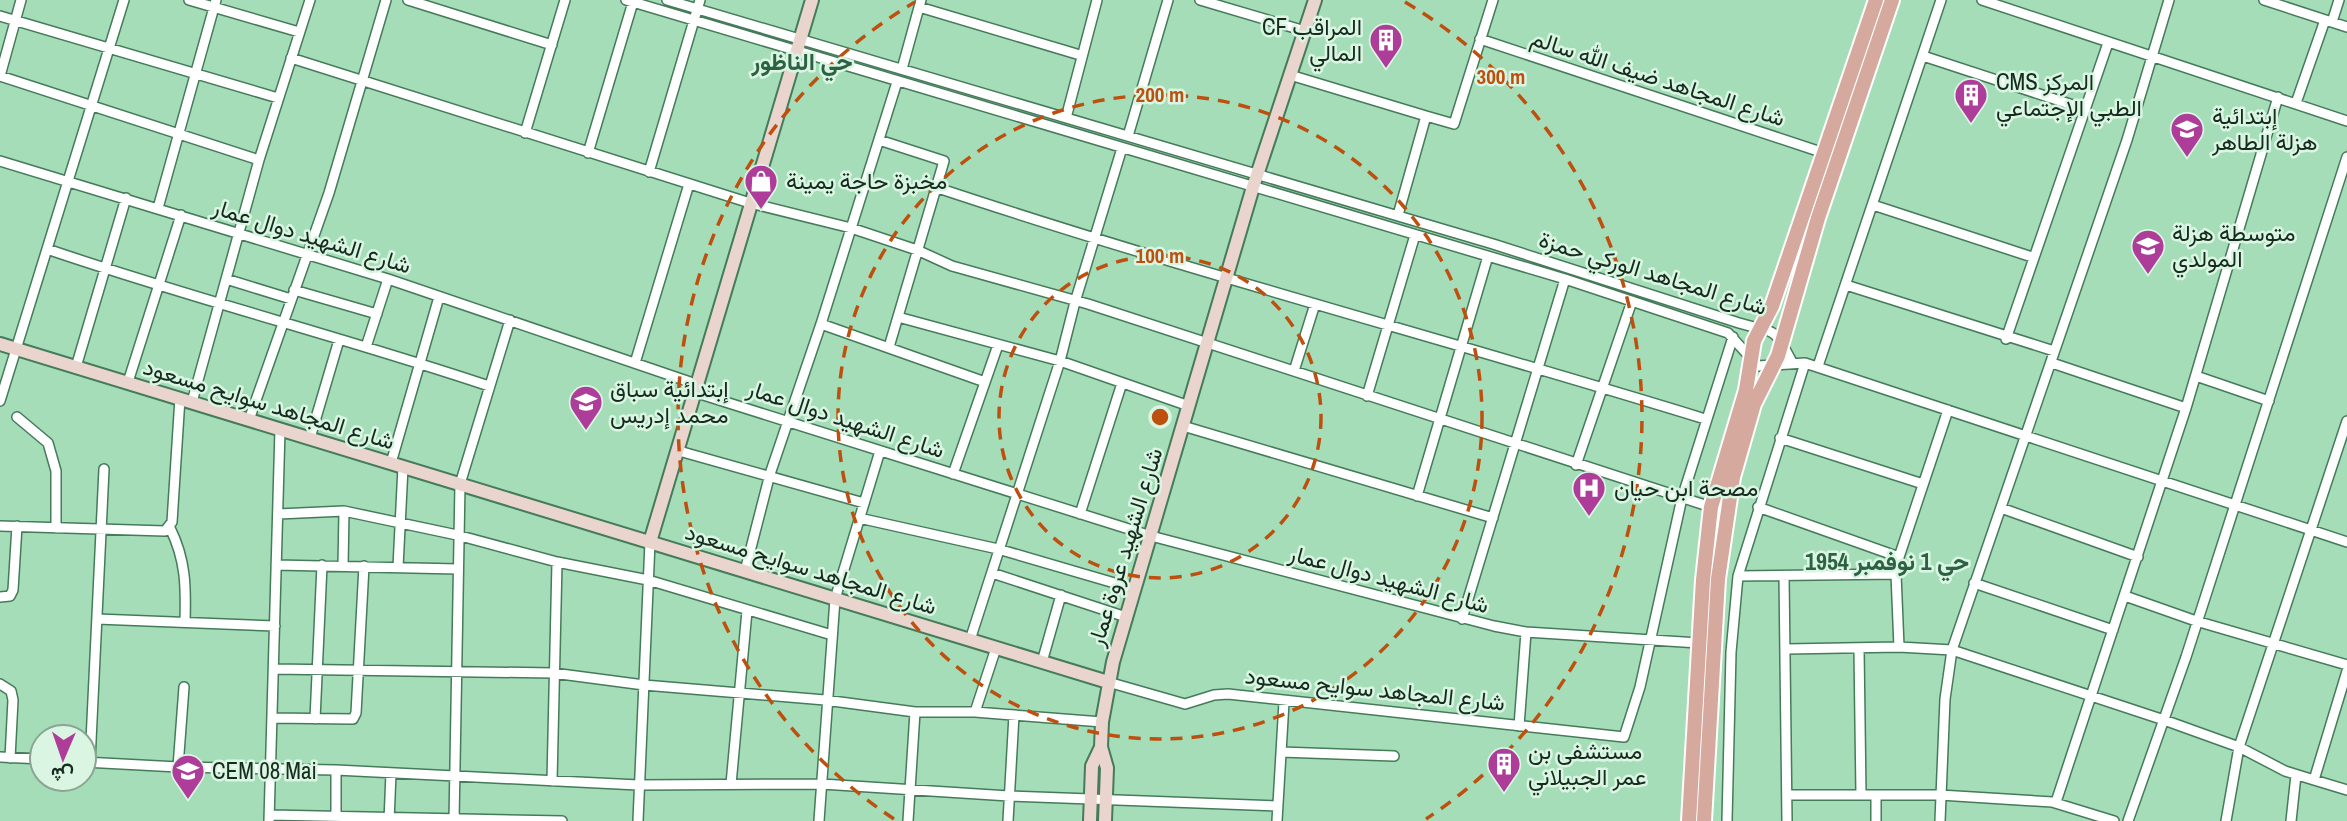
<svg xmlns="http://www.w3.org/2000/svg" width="2347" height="821" font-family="'Archivo Narrow',Vazirmatn,sans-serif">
<rect width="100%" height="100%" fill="#a4ddb8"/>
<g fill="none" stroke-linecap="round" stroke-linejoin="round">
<defs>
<path id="street" d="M 189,0 L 299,32
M 408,0 L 552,45
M 626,0 L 1565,279 L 1728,333 L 1758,366 L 1805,363 L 2347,542
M 667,0 L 1493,244 L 1739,323 C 1776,334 1772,324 1792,362
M 1200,0 L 1305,31
M 1982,0 L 2347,121
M 2264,0 L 2347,27
M 919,7 L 1080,55
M 0,16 L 278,98
M 2332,22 L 2339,0
M 1480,39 L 1824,153
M 1923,56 L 2085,109
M 291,58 L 750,203 L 851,228 L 917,250 L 952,266 L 1088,304 L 1711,507
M 902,69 L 921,0
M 1290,75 L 1426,116 L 1398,215
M 0,76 L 259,160
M 0,76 L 21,0
M 2296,103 L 2325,20
M 1426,116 L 1454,124 L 1493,0
M 1066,118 L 1097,0
M 525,133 L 565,0
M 1128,136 L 1168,0
M 879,140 L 944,161 L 889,347
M 588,153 L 633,2
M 0,161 L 388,279 L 690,382 L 697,393 L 1151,536 L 1494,626 L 1526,632 L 1699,643
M 649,172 L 700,0
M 935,187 C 1190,272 1449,340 1705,419
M 1873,205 L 2032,257
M 158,208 L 216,0
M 47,249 C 193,299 343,337 489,386
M 226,279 L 291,299
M 1846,285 L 2054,351
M 294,290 L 377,314
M 898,317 L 1060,361 L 1189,406
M 821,324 L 985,382
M 2006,339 L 2108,43
M 366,347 L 388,279
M 635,363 L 689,184
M 2052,363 L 2186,408
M 1818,366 L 1941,0
M 76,367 L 126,198
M 1294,371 L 1315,304
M 2196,376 L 2269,401
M 128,382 L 181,215
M 1367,396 L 1415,235
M 0,401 L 124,0
M 192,402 L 259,160 L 310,0
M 1948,410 L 1899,557 L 1896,574 L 1899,647 L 1952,650 L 2164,720 L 2239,747 L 2285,771 L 2314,780 L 2347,671
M 17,417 L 48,443 L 56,471 L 56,528
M 249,420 L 329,193 L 386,0
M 1183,426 L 1493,518
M 310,438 L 339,340
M 1780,438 L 1923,484
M 679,451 L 864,503
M 391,463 L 439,297
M 1576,465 L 1632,301
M 953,474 L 998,345
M 1417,496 L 1488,256
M 1758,507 L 1899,557
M 2001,508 L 2138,557
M 278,514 L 344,511 L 457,535 L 557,562 L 648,580 L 832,635
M 1080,514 L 1122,383
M 859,518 L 998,549 L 1135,589
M 0,526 L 165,531 L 172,522 L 180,398
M 170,528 C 186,560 186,587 185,622
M 276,565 L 458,569
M 343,566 L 344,511
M 398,567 L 403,467
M 745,571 L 770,474 L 821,324 L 897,82
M 992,573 L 1126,617
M 1738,576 L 1896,574
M 1784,576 L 1787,821
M 1974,583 L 2113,630
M 2125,596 L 2196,621 L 2347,665
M 0,597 L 10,596 L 13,590 L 17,526
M 97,619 L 275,626
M 1462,619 L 1565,279
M 970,640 L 1060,361 L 1075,302 L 1122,148
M 1787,649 L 1899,647
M 1859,649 L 1861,795
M 1042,662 L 1061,595
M 274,669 L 553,673 L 644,685 L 825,700 L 915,712 L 975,712 L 1102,722
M 1108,682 L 1185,704 L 1214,695 L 1228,694 L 1624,737 L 1640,687 L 1682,498 L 1733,337
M 0,684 L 11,691 L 13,700 L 10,758
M 975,712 L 996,648
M 272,718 L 353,719 L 356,713 L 364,566
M 315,719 L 322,565
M 1519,726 L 1526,632
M 1281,752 L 1394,756
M 0,757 L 42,759
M 84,762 L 178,767 L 336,770 L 638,785 L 822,784 L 1009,796 L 1277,806
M 90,762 L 104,469
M 178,767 L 184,687
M 2314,780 L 2347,790
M 552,781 L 557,562
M 731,784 L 747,611
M 1787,795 L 1940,795 L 2052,802 L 2114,821
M 2056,802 L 2186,408 L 2278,97
M 270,815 L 562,821
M 269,821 L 280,429
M 336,821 L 336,770
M 389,821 L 391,773
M 454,821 L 460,484 L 510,320
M 638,821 L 650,542
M 819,821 L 835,599 L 880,451
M 908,821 L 915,712
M 1008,821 L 1014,715
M 1277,821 L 1284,702
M 1727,821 L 1731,652 L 1738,576 L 1805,363
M 1876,821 L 1876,796
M 1940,821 L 1945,699 L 1952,650 L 2127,140 L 2169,0
M 2128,821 L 2186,657 L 2347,157
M 2226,821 L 2239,747 L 2347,421
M 2291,821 L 2296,775"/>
<path id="secondary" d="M 0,344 L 1108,682
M 650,542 L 812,0
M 1090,821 L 1092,766 L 1101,747
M 1105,821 L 1107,768 L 1101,747 L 1102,722 L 1113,662 L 1253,187 L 1315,0"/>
<path id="primary" d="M 1689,821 L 1703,580 L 1711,507 L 1746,390 L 1754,341 L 1772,306 L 1876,0
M 1704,821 L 1718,579 L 1733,477 L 1754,404 L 1778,356 L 1818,218 L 1892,0"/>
</defs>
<use href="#street" stroke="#457b5a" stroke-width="12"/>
<use href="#secondary" stroke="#457b5a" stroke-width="16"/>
<use href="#primary" stroke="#fff" stroke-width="18"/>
<use href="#street" stroke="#fff" stroke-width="9"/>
<use href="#secondary" stroke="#ead4ce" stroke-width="12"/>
<use href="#primary" stroke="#d5a99e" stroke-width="14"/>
</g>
<g fill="none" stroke="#be500f" stroke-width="3.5" stroke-dasharray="12 9">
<circle cx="1160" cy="417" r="161"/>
<circle cx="1160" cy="417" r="322"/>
<path d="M894 819A482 482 0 0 1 915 2M1405 2A482 482 0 0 1 1426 819"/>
</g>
<defs>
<symbol id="building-pin" viewBox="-11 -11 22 30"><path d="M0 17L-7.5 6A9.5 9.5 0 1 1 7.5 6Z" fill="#ae3d99" stroke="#daf6e3"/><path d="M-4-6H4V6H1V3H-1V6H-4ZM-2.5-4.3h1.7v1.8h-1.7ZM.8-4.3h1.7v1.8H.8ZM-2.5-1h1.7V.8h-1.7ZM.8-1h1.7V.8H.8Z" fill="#fff"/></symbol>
<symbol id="school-pin" viewBox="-11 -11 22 30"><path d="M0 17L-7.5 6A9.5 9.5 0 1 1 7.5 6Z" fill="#ae3d99" stroke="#daf6e3"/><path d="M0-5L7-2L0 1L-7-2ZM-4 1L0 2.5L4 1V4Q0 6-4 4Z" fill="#fff"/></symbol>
<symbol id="shop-pin" viewBox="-11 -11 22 30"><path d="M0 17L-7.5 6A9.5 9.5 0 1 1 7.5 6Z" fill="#ae3d99" stroke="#daf6e3"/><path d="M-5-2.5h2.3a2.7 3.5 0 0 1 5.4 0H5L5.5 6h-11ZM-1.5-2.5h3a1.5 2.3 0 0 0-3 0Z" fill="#fff"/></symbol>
<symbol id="hospital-pin" viewBox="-11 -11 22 30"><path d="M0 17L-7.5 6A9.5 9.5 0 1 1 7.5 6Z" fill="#ae3d99" stroke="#daf6e3"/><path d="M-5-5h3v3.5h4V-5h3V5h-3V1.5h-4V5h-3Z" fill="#fff"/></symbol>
</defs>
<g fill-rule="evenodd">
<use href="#building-pin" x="1367" y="21" width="38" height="52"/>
<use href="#building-pin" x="1952" y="76" width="38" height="52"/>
<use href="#school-pin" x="2168" y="110" width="38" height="52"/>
<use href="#shop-pin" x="742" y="162" width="38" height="52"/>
<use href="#school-pin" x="2129" y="227" width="38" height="52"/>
<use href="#school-pin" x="567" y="383" width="38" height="52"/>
<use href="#hospital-pin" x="1570" y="469" width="38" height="52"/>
<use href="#building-pin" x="1485" y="745" width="38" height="52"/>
<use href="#school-pin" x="169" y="752" width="38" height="52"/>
</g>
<g text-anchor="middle" stroke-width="5" stroke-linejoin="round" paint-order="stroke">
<g font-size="23" fill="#152b1d" stroke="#daf6e3" text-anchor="start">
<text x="1362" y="35" text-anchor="end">CF المراقب<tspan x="1362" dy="26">المالي</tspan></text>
<text x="1996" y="90">CMS المركز<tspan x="1996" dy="26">الطبي الإجتماعي</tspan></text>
<text x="2212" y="124">إبتدائية<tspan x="2212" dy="26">هزلة الطاهر</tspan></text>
<text x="786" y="189">مخبزة حاجة يمينة</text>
<text x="2172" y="241">متوسطة هزلة<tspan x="2172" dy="26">المولدي</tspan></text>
<text x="610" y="397">إبتدائية سباق<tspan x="610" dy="26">محمد إدريس</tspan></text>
<text x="1614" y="496">مصحة ابن حيان</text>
<text x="1528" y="759">مستشفى بن<tspan x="1528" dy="26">عمر الجبيلاني</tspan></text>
<text x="212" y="779">CEM 08 Mai</text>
</g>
<g font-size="23" fill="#152b1d" stroke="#daf6e3">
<text transform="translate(1658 78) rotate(18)" y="8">شارع المجاهد ضيف الله سالم</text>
<text transform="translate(312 236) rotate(17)" y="8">شارع الشهيد دوال عمار</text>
<text transform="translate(1653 273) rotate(17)" y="8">شارع المجاهد الوركي حمزة</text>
<text transform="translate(269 404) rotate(17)" y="8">شارع المجاهد سوايح مسعود</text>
<text transform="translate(846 419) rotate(18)" y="8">شارع الشهيد دوال عمار</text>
<text transform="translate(1125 547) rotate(-73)" y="8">شارع الشهيد عروة عمار</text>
<text transform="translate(811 569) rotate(17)" y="8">شارع المجاهد سوايح مسعود</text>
<text transform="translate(1389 579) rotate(15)" y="8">شارع الشهيد دوال عمار</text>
<text transform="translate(1375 689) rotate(6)" y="8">شارع المجاهد سوايح مسعود</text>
</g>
<g font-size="24" font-weight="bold" fill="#2c6243" stroke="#daf6e3">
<text x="802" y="70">حي الناظور</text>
<text x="1887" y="570">حي 1 نوفمبر 1954</text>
</g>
</g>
<circle cx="1160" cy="417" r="10" fill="#be500f" stroke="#daf6e3" stroke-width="3.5"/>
<g font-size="21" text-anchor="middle" font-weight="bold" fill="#be500f" stroke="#daf6e3" stroke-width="5" stroke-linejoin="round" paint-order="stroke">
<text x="1501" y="84">300 m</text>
<text x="1160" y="102">200 m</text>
<text x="1160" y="263">100 m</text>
</g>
<g transform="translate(63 758) rotate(182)"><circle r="33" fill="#daf6e3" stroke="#8ba594" stroke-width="2"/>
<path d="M0-5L12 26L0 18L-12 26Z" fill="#ae3d99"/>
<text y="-10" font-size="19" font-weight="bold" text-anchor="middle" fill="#152b1d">ش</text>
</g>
</svg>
